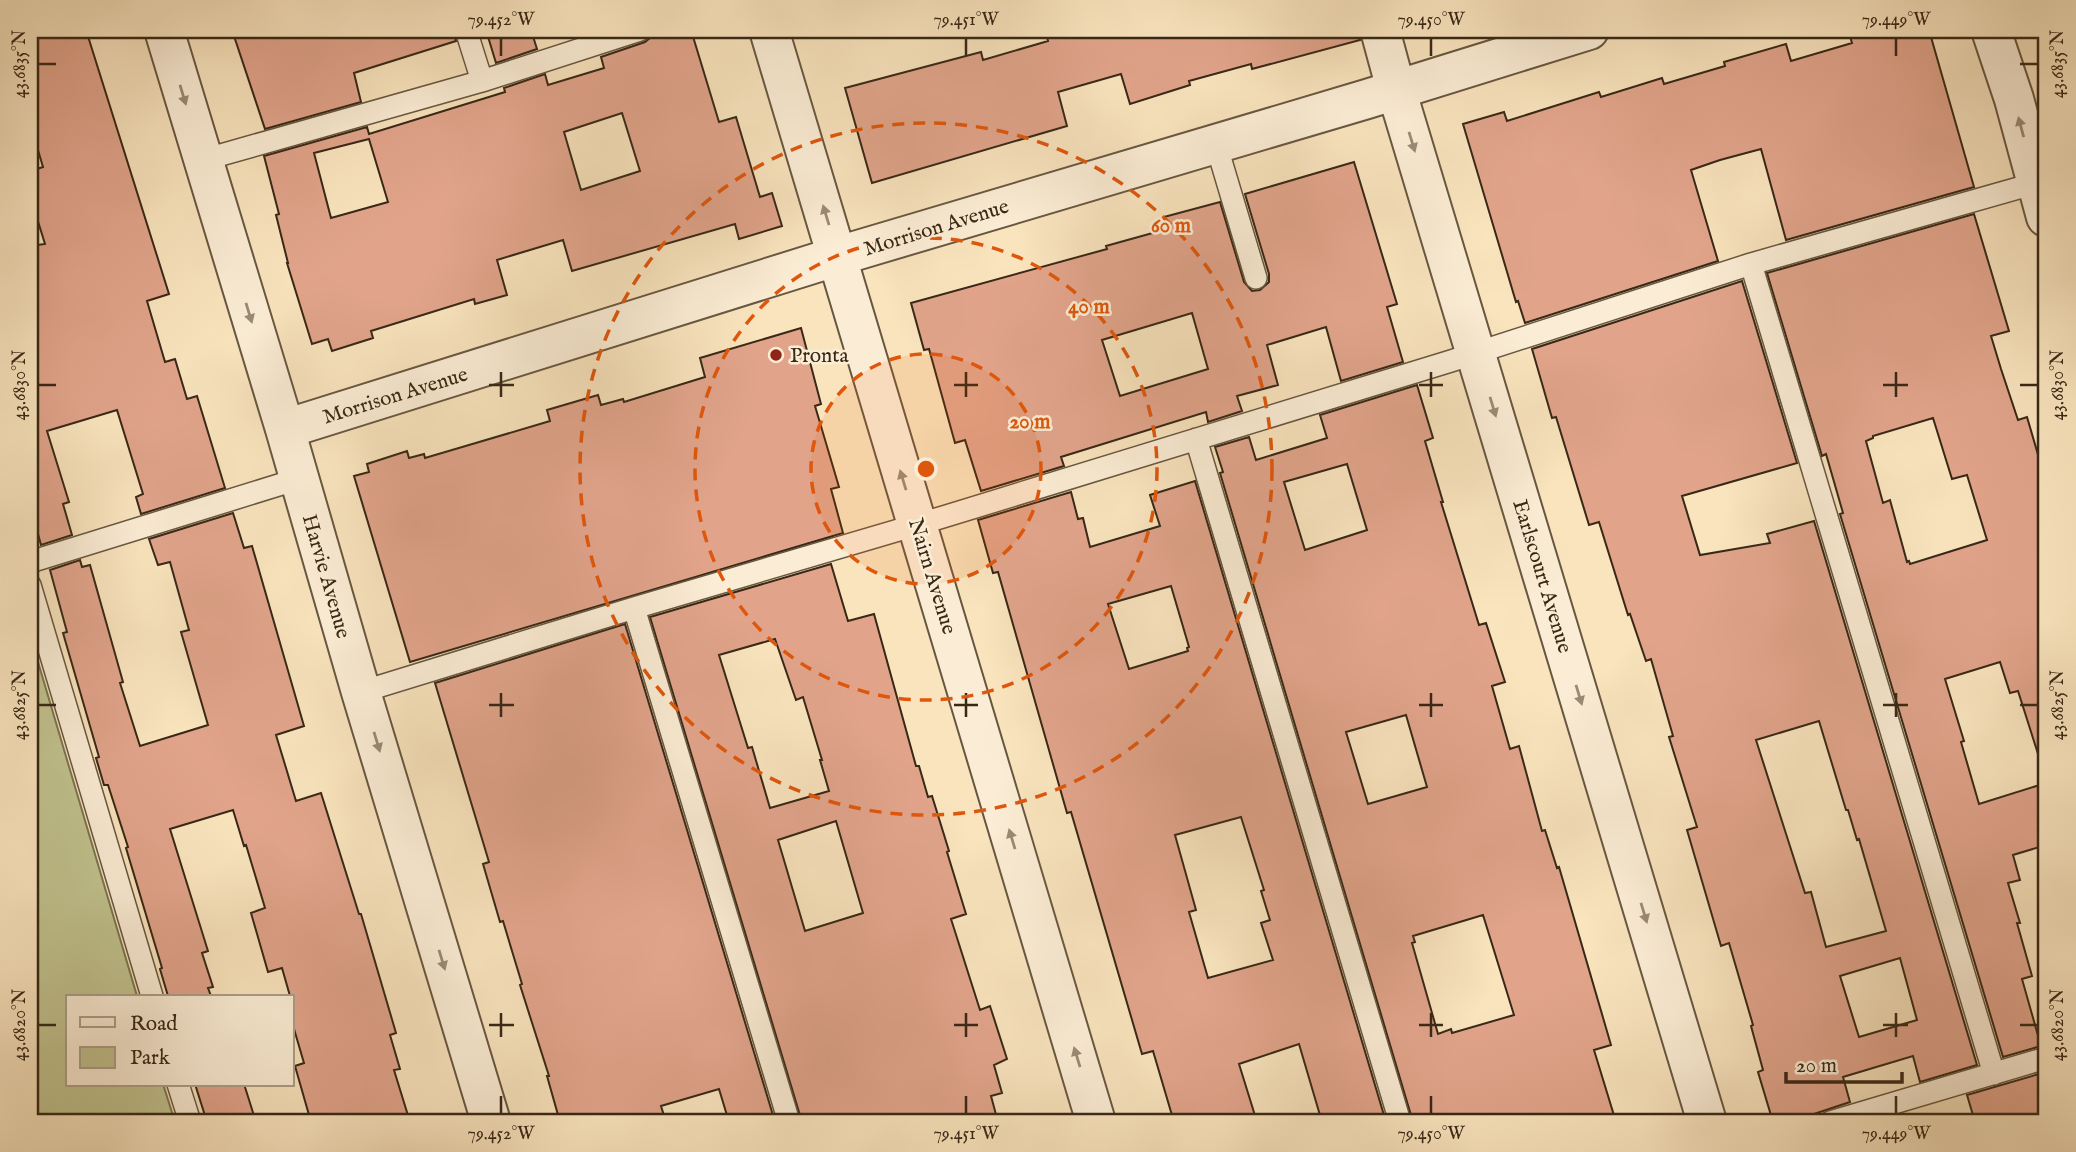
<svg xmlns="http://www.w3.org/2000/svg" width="2076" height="1152" font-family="'IM FELL English',serif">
<rect width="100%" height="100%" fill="#f9e4be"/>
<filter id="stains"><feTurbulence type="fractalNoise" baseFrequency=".00286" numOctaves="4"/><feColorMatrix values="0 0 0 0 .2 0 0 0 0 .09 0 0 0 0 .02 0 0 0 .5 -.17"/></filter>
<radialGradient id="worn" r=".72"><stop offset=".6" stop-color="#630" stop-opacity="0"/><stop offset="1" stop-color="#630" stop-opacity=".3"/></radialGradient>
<path fill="#c1c38f" stroke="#7c7652" stroke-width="2" d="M 30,635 L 137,996 L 68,996 L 68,1084 L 163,1084 L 175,1122 L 30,1122 Z"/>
<path fill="#e1a48b" stroke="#382816" stroke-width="2" fill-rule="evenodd" d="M 30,30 L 86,30 L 169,294 L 147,301 L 165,362 L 175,359 L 187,399 L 197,396 L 225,488 L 141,514 L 136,497 L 143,494 L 117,410 L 47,431 L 69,502 L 63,504 L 72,535 L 41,545 L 30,504 L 30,246 L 45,244 L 32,202 L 37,200 L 30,176 L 30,171 L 43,167 L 30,123 Z
M 232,30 L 453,30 L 456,41 L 354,73 L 361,102 L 265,129 Z
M 486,30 L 531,30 L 537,49 L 496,63 Z
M 653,30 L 691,30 L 719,122 L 736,117 L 760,197 L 772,193 L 782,226 L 739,239 L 735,224 L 572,271 L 563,240 L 497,260 L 507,295 L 475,304 L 474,299 L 371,331 L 373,338 L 332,351 L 328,339 L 312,344 L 287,263 L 288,263 L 276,215 L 279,214 L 264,156 L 367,127 L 369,134 L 505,92 L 504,88 L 545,74 L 548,85 L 604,68 L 601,57 L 645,42 L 650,38 ZM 622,113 L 640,171 L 581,190 L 564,132 ZM 369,139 L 388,202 L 331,218 L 314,153 Z
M 1045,30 L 1359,30 L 1360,40 L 1252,69 L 1251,64 L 1189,81 L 1190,85 L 1130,104 L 1121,74 L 1058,92 L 1067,126 L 872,183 L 845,88 L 981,52 L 983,60 L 1048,41 Z
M 1848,30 L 1929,30 L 1974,187 L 1786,240 L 1761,149 L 1720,160 L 1691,170 L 1718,261 L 1525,323 L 1518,301 L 1516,302 L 1463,124 L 1504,112 L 1507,121 L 1599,92 L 1601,97 L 1662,78 L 1664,84 L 1725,66 L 1724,62 L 1786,44 L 1791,61 L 1852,43 Z
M 1354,162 L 1397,304 L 1387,307 L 1403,362 L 1341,381 L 1326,327 L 1267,345 L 1278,385 L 1237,396 L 1242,411 L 1208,422 L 1206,412 L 1061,457 L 1064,466 L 981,491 L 965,440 L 955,443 L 929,349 L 924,350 L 911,303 L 1107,249 L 1106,246 L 1167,229 L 1164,217 L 1220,202 L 1244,282 L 1252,291 L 1260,290 L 1269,282 L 1269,274 L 1245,194 ZM 1192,313 L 1208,369 L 1120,396 L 1102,340 Z
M 1974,214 L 2009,331 L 1991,336 L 2001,369 L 2018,420 L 2027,417 L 2039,458 L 2046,455 L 2046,756 L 2039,757 L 2018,691 L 2010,693 L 2000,662 L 1945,679 L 1964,741 L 1961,742 L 1979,804 L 2046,783 L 2046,845 L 2013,855 L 2020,880 L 2008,883 L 2020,923 L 2017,923 L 2032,976 L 2022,979 L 2041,1046 L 2003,1057 L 1840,514 L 1843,513 L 1826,454 L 1822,456 L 1767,273 ZM 1933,418 L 1952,479 L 1967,475 L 1987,540 L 1910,564 L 1909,561 L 1907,562 L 1890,500 L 1883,503 L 1866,441 L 1873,438 L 1873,436 Z
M 1742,281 L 1797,463 L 1682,496 L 1700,555 L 1770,543 L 1767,534 L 1814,521 L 1977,1065 L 1920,1082 L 1913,1056 L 1843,1077 L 1850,1102 L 1790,1122 L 1773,1122 L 1758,1072 L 1763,1070 L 1751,1026 L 1753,1025 L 1729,943 L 1721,946 L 1687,830 L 1697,827 L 1669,737 L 1673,736 L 1651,659 L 1646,661 L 1630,614 L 1628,615 L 1599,522 L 1589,525 L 1556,417 L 1552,418 L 1532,349 ZM 1819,721 L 1846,810 L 1848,810 L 1857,840 L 1859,839 L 1886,931 L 1826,947 L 1811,892 L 1805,893 L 1756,740 ZM 1900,958 L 1917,1020 L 1859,1037 L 1840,976 Z
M 801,328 L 821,404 L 815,406 L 839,487 L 831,489 L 843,533 L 410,662 L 354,476 L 369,472 L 367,464 L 407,451 L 409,458 L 424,454 L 425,458 L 550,421 L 547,410 L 598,395 L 601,405 L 623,399 L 624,402 L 705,377 L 700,358 Z
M 1417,385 L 1433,438 L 1425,441 L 1443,502 L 1441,502 L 1479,625 L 1486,623 L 1505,682 L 1492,686 L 1510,749 L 1519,746 L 1542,831 L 1545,830 L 1557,868 L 1559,867 L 1611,1045 L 1594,1050 L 1616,1122 L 1413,1122 L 1220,473 L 1223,472 L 1215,447 L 1249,437 L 1256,460 L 1327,438 L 1320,415 ZM 1347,464 L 1367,530 L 1305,550 L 1284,482 ZM 1406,715 L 1427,787 L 1368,804 L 1346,732 ZM 1483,915 L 1514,1015 L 1452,1033 L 1451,1029 L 1438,1034 L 1412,943 L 1415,942 L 1413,936 Z
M 1195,481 L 1386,1122 L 1322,1122 L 1299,1044 L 1239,1064 L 1257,1122 L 1174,1122 L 1153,1051 L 1142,1054 L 1071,812 L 1067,813 L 998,572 L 993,573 L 978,520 L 1071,492 L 1078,519 L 1083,518 L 1090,547 L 1160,526 L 1150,495 ZM 1171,586 L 1189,647 L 1187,648 L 1188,651 L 1129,669 L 1108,604 ZM 1241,817 L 1264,890 L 1261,891 L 1270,920 L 1261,923 L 1273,960 L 1208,978 L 1189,912 L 1196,910 L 1175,835 Z
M 233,513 L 244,548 L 252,546 L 304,726 L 276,735 L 296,801 L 321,793 L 359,914 L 361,914 L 396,1033 L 390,1035 L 400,1069 L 394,1070 L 410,1122 L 311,1122 L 295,1066 L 304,1063 L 292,1022 L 292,996 L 290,996 L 282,968 L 268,972 L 251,913 L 265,908 L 246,845 L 244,846 L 233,810 L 170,829 L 208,951 L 202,953 L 213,987 L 208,988 L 211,996 L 168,996 L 160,969 L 162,968 L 126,848 L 128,847 L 108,785 L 104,785 L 96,758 L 99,757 L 63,633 L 67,632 L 50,570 L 80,560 L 82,567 L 90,565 L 123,682 L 120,683 L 140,746 L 208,725 L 181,632 L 189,630 L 170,562 L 158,565 L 149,539 Z
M 831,564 L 848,621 L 874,614 L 916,766 L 919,766 L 928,797 L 932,796 L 949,851 L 947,852 L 966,914 L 951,919 L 980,1010 L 990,1006 L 1007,1059 L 994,1065 L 1002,1093 L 991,1096 L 998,1122 L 802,1122 L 650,617 ZM 775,639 L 796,700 L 803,697 L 822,760 L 820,760 L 829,791 L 770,808 L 752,747 L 748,748 L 719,655 ZM 836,821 L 863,913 L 805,931 L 778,840 Z
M 625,624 L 775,1122 L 729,1122 L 719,1089 L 661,1106 L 666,1122 L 560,1122 L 547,1076 L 549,1076 L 520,985 L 522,984 L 512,951 L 503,921 L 500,922 L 483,864 L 489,862 L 435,683 Z
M 2046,1072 L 2046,1122 L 1975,1122 L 1967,1095 Z
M 195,1084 L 244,1084 L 256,1122 L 207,1122 Z"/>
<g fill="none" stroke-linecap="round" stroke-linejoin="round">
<defs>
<path id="lane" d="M 466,30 L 482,81
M 1216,144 L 1256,278
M 203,160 L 482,81 L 640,30
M 1751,264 L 1994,1074
M 1196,439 L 1400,1122
M 30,562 L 298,479
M 30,585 L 152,996
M 634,608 L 789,1122
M 361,692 L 634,608 L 943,517 L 1451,361 L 1751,264 L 2036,183
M 178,1084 L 190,1122
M 1830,1122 L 2046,1058"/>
<path id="street" d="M 164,30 L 285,429 L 361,692 L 491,1122
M 769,30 L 1096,1122
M 1380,30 L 1396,89 L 1707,1122
M 1991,30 L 2014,99 L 2046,217
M 285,429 L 838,256 L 1367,99 L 1589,30"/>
</defs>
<use href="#lane" stroke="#685740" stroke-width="24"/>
<use href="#street" stroke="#685740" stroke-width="42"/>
<use href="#lane" stroke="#fbedd5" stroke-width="21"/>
<use href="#street" stroke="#fbedd5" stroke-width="38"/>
</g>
<defs><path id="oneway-solid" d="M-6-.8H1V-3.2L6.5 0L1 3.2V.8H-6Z" transform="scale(1.75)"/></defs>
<g fill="#9a8a76">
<use href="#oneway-solid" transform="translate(183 95) rotate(73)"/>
<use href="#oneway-solid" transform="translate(2021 127) rotate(-105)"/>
<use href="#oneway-solid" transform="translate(1412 142) rotate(73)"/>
<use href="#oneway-solid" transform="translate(826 215) rotate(-107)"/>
<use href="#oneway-solid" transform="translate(249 313) rotate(73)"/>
<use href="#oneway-solid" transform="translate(1493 407) rotate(73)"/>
<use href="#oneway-solid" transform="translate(903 480) rotate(-107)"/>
<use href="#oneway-solid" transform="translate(1579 695) rotate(73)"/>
<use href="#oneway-solid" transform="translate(377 742) rotate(73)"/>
<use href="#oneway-solid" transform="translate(1012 839) rotate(-107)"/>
<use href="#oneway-solid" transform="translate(1644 913) rotate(73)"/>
<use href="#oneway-solid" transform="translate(442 960) rotate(73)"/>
<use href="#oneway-solid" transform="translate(1077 1057) rotate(-107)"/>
</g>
<path fill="none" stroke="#382816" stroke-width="2.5" d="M 501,38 L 501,56M 966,38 L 966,56M 1431,38 L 1431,56M 1896,38 L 1896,56M 38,64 L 56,64M 2020,64 L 2038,64M 501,372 L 501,397M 966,372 L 966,397M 1431,372 L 1431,397M 1896,372 L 1896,397M 38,385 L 56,385M 489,385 L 514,385M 954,385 L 978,385M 1419,385 L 1443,385M 1883,385 L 1908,385M 2020,385 L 2038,385M 501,693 L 501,717M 966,693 L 966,717M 1431,693 L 1431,717M 1896,693 L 1896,717M 38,705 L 56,705M 489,705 L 514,705M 954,705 L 978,705M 1419,705 L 1443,705M 1883,705 L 1908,705M 2020,705 L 2038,705M 501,1013 L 501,1037M 966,1013 L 966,1037M 1431,1013 L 1431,1037M 1896,1013 L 1896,1037M 38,1025 L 56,1025M 489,1025 L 514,1025M 954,1025 L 978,1025M 1419,1025 L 1443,1025M 1883,1025 L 1908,1025M 2020,1025 L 2038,1025M 501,1096 L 501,1114M 966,1096 L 966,1114M 1431,1096 L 1431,1114M 1896,1096 L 1896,1114"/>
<circle cx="926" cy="469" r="115" fill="#df570c" fill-opacity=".12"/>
<g fill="none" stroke="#df570c" stroke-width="3.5" stroke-dasharray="12 9">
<circle cx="926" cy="469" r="115"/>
<circle cx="926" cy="469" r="231"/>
<circle cx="926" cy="469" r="346"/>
</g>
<circle fill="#8f2418" stroke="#fbedd5" stroke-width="2.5" cx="776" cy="355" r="7"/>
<g text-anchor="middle" stroke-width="5" stroke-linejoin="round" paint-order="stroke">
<g font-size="21" fill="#382816" stroke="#fbedd5">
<text transform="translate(936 227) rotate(-17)" y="7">Morrison Avenue</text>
<text transform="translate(395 395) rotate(-17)" y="7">Morrison Avenue</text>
<text transform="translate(327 576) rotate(74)" y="7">Harvie Avenue</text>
<text transform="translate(933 576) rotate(73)" y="7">Nairn Avenue</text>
<text transform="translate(1543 576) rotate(73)" y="7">Earlscourt Avenue</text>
</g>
<g font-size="21" fill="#382816" stroke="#fbedd5" text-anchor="start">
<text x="790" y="362">Pronta</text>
</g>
</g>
<circle cx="926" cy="469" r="10" fill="#df570c" stroke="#fbedd5" stroke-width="3.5"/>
<g font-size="21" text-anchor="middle" font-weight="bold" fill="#df570c" stroke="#fbedd5" stroke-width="5" stroke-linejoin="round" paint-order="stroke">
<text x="1171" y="232">60 m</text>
<text x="1089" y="313">40 m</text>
<text x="1030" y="428">20 m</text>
</g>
<rect width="2076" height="1152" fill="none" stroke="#f9e4be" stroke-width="77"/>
<rect x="66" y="995" width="228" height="91" fill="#fbedd5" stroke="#ad9e89" stroke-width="2"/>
<rect x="80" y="1017" width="35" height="10" fill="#fbedd5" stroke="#ad9e89" stroke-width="2"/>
<text x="130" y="1030" font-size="21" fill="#382816">Road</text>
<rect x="80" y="1047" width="35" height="21" fill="#c1c38f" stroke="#ad9e89" stroke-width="2"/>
<text x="130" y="1064" font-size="21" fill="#382816">Park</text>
<path d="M1786 1072v10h116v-10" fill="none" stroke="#382816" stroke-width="3.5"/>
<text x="1796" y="1072" font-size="21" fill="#382816" stroke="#fbedd5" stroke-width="5" paint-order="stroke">20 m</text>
<rect x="38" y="38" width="2000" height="1076" fill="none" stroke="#382816" stroke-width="2.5"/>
<g font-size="18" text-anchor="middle" fill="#382816">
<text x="501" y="25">79.452°W</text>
<text x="966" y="25">79.451°W</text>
<text x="1431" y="25">79.450°W</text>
<text x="1896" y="25">79.449°W</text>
<text transform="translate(19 64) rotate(-90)" y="6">43.6835°N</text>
<text transform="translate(2057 64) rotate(-90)" y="6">43.6835°N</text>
<text transform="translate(19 385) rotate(-90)" y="6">43.6830°N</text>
<text transform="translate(2057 385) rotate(-90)" y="6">43.6830°N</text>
<text transform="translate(19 705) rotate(-90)" y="6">43.6825°N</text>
<text transform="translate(2057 705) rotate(-90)" y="6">43.6825°N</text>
<text transform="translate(19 1025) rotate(-90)" y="6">43.6820°N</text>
<text transform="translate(2057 1025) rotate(-90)" y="6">43.6820°N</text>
<text x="501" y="1139">79.452°W</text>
<text x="966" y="1139">79.451°W</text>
<text x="1431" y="1139">79.450°W</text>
<text x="1896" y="1139">79.449°W</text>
</g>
<rect width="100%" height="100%" filter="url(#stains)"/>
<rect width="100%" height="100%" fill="url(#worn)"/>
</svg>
